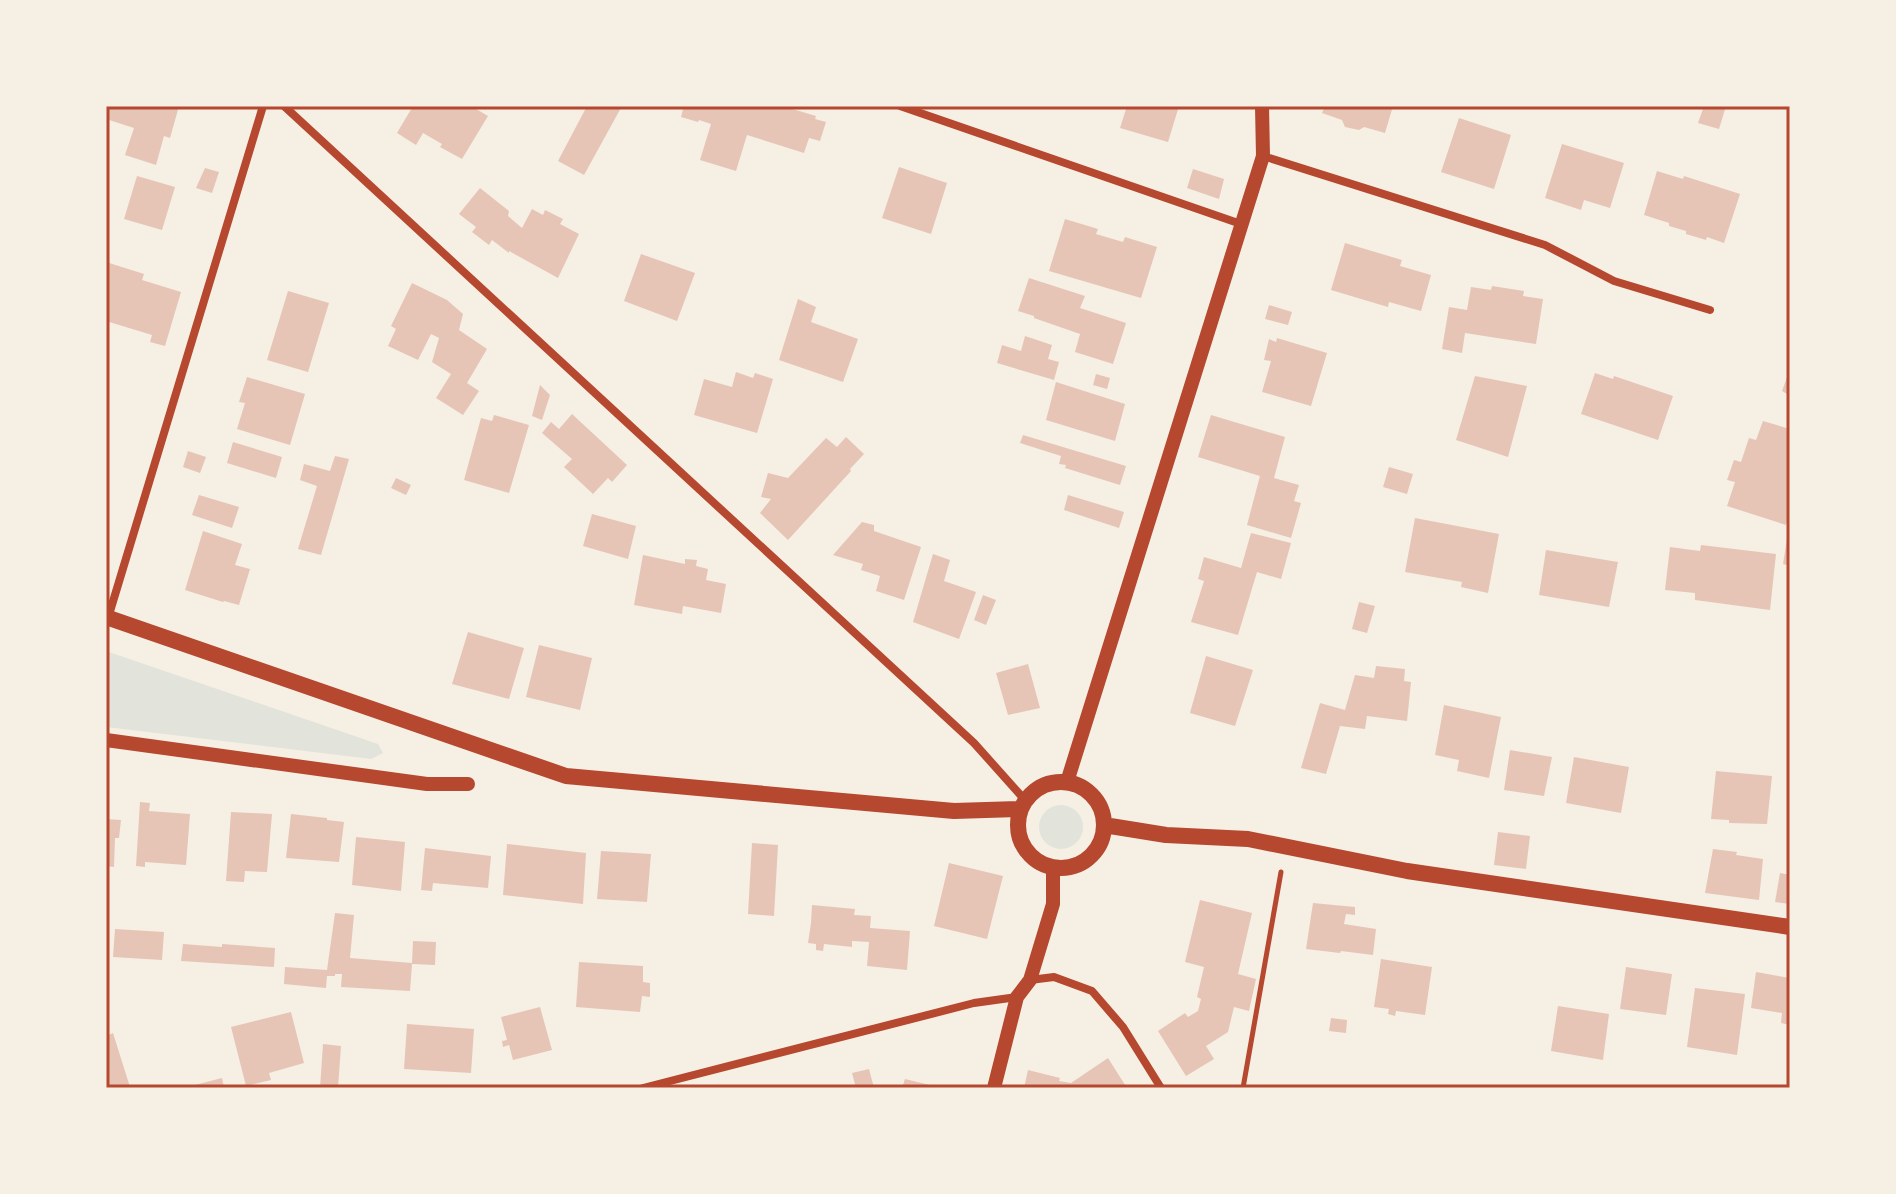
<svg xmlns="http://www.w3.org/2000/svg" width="1896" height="1194" font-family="'DejaVu Sans',sans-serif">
<rect width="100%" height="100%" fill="#f6efe4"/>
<path fill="#e2e4dc" d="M 106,651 L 378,744 L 383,753 L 371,759 L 106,727 Z
M1039 827a22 22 0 1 1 44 0a22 22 0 1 1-44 0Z"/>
<path fill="#e6c5b7" d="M 106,106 L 179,106 L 170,138 L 164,136 L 156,165 L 125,155 L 134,128 L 106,119 Z
M 413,106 L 471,106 L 488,116 L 462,159 L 440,147 L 442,144 L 423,133 L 416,145 L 397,133 Z
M 587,106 L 622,106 L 584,175 L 558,161 Z
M 684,106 L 789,106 L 789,108 L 816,116 L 815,119 L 826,122 L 820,141 L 809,138 L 804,153 L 747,135 L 736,171 L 700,160 L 711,124 L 699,120 L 698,122 L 681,117 Z
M 1127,106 L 1179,106 L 1168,142 L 1120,128 Z
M 1325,106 L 1393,106 L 1385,133 L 1364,127 L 1359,130 L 1345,127 L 1342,120 L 1322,113 Z
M 1704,106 L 1726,106 L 1719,129 L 1698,123 Z
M 1459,118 L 1511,135 L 1494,189 L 1441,172 Z
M 1562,144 L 1624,163 L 1610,208 L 1584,200 L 1581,210 L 1545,198 Z
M 899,167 L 947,183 L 931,234 L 882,218 Z
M 205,168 L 219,172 L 212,193 L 196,188 Z
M 1193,169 L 1224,179 L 1219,199 L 1187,188 Z
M 1657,171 L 1683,179 L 1684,176 L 1740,194 L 1724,243 L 1707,237 L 1706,240 L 1686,234 L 1686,231 L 1669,226 L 1669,223 L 1644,215 Z
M 137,176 L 175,187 L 162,230 L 124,219 Z
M 480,188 L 509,211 L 508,216 L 522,228 L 532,209 L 543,215 L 545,210 L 563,219 L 560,224 L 579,234 L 558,278 L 509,251 L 509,253 L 492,240 L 489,245 L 472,232 L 476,227 L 459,214 Z
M 1065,219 L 1098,229 L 1096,234 L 1123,242 L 1125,237 L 1157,247 L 1141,298 L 1049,271 Z
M 1345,243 L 1402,260 L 1400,266 L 1431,275 L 1421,311 L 1389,302 L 1388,307 L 1331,290 Z
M 641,254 L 695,273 L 677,321 L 624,301 Z
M 106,262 L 144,274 L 142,280 L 181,292 L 165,346 L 150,342 L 152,335 L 106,321 Z
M 1029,278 L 1085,296 L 1080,308 L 1126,323 L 1113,364 L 1075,352 L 1080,334 L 1034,318 L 1034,316 L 1018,311 Z
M 412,283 L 447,300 L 463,314 L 459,330 L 487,349 L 467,383 L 479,391 L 463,415 L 436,398 L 451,374 L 432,362 L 439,338 L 431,334 L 418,360 L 388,346 L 396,329 L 391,326 Z
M 1492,286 L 1524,291 L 1523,296 L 1543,299 L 1536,344 L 1465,333 L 1462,353 L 1442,349 L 1449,307 L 1467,310 L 1471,287 L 1491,290 Z
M 288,291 L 329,303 L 308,372 L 267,360 Z
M 798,299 L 816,307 L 811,322 L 858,339 L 843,382 L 779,360 Z
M 1269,305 L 1292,312 L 1288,325 L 1265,319 Z
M 1025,336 L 1052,345 L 1048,359 L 1059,362 L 1054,380 L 997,363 L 1002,345 L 1021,351 Z
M 1277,338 L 1327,353 L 1311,406 L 1262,392 L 1271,361 L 1264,360 L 1269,339 L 1276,342 Z
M 1790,369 L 1790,398 L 1787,394 L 1782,391 Z
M 736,372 L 753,378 L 755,373 L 773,379 L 757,433 L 694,415 L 704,379 L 732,387 Z
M 1595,373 L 1613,379 L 1614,376 L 1673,396 L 1658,440 L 1581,414 Z
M 1096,374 L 1110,378 L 1107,389 L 1093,385 Z
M 1475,376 L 1527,386 L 1508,457 L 1456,440 Z
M 247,377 L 305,394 L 290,445 L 237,429 L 245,403 L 239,402 Z
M 1056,382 L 1125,404 L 1115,441 L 1046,420 Z
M 540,385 L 550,395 L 542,420 L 532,416 Z
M 572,414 L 627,465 L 612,482 L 608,478 L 593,494 L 564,467 L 572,459 L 542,433 L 551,422 L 559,429 Z
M 494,415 L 529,425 L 509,493 L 464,480 L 481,418 L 492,421 Z
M 1211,415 L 1285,437 L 1274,478 L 1299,485 L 1294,501 L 1301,503 L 1291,538 L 1247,525 L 1260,476 L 1198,457 Z
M 1763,421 L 1790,429 L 1790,512 L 1786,525 L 1727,506 L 1735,482 L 1727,480 L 1734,460 L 1741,462 L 1749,438 L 1756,440 Z
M 1023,435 L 1126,466 L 1120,485 L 1065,468 L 1066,465 L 1059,464 L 1061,456 L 1020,443 Z
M 846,437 L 864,454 L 850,469 L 851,471 L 788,540 L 760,513 L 771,499 L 761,497 L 768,473 L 788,478 L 826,438 L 837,447 Z
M 233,442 L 282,457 L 276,478 L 227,463 Z
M 188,451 L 206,457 L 200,473 L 183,467 Z
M 335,456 L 349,459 L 321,555 L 298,549 L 317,486 L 300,480 L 304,464 L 330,471 Z
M 1389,467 L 1413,474 L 1407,494 L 1383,487 Z
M 396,478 L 411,485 L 406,495 L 391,488 Z
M 199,495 L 239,507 L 232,528 L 192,515 Z
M 1068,495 L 1124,512 L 1119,528 L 1064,510 Z
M 592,514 L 636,526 L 628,559 L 583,546 Z
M 1415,518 L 1499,534 L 1488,593 L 1461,587 L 1462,582 L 1405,572 Z
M 862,522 L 874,525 L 874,531 L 921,547 L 904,600 L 876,591 L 880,576 L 861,570 L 863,564 L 833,555 Z
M 203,531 L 242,544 L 235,565 L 250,569 L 239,605 L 224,601 L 223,602 L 185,590 Z
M 1251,533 L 1291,543 L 1281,579 L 1257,572 L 1238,635 L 1191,622 L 1204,581 L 1198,579 L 1204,557 L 1241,568 Z
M 1787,539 L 1790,540 L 1790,566 L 1783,564 Z
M 1701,545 L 1776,554 L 1770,610 L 1695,600 L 1695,593 L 1665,590 L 1670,547 L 1700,551 Z
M 1546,550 L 1618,562 L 1609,607 L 1539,595 Z
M 933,554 L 950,560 L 944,581 L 976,592 L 959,639 L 913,622 Z
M 643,555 L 685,564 L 685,559 L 697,560 L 696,566 L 708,569 L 706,580 L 726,584 L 721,613 L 683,606 L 682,614 L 634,605 Z
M 983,595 L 996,600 L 986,625 L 974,620 Z
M 1359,602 L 1375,606 L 1367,633 L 1352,629 Z
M 468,632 L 524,648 L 509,699 L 452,684 Z
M 539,645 L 592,658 L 580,710 L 526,697 Z
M 1206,656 L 1253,670 L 1235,726 L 1190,713 Z
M 1028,664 L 1040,708 L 1008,715 L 996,673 Z
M 1376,666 L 1405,669 L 1404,681 L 1411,682 L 1407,721 L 1367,716 L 1365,729 L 1340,726 L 1326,774 L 1301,768 L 1320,703 L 1345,710 L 1355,675 L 1374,678 Z
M 1444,705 L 1501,717 L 1489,778 L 1457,771 L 1459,760 L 1435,755 Z
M 1510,750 L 1552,757 L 1544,796 L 1504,790 Z
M 1574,757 L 1629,767 L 1621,813 L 1566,803 Z
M 1716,771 L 1772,776 L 1767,824 L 1729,823 L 1729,820 L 1711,819 Z
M 140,802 L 150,803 L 149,811 L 190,814 L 186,865 L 145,862 L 145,867 L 136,866 Z
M 231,812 L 272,814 L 267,872 L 245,871 L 244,882 L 226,881 Z
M 291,814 L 327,818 L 327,820 L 344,822 L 339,862 L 286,858 Z
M 106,819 L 121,820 L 119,838 L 115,838 L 114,867 L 106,866 Z
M 1498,832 L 1530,836 L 1526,869 L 1494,865 Z
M 356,837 L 405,842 L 401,891 L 352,885 Z
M 752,843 L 778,845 L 774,916 L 748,914 Z
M 507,844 L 586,853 L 583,904 L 503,895 Z
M 425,848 L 491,856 L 488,888 L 433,883 L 432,891 L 421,890 Z
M 1713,849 L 1737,852 L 1736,855 L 1763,859 L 1759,900 L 1705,893 Z
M 601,851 L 651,854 L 647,902 L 597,899 Z
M 949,863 L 1003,876 L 987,939 L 934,926 Z
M 1780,873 L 1790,875 L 1790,904 L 1775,902 Z
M 1200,900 L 1252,913 L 1238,974 L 1256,979 L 1249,1011 L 1234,1007 L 1228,1032 L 1206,1046 L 1214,1059 L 1186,1076 L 1158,1031 L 1185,1013 L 1188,1017 L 1198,1011 L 1201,999 L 1197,997 L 1204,967 L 1185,962 Z
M 1313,903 L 1355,907 L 1355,915 L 1346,914 L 1344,924 L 1376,929 L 1373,955 L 1341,951 L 1340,953 L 1306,949 Z
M 812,905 L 855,909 L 854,915 L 871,916 L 870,928 L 910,931 L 907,970 L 867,966 L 869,942 L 852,941 L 852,947 L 824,944 L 823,951 L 816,950 L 816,944 L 808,943 L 811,923 Z
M 335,913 L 354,915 L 350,958 L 412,963 L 413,941 L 436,942 L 435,965 L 412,964 L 410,991 L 341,987 L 342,974 L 335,974 L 335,976 L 327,976 L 326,988 L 284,984 L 285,967 L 327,970 Z
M 115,929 L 164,932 L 162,960 L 113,957 Z
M 183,944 L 222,947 L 222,944 L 275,948 L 274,967 L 181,961 Z
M 1381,959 L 1432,967 L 1425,1015 L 1396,1011 L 1395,1016 L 1388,1014 L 1389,1009 L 1374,1007 Z
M 579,962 L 643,966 L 643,982 L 650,983 L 650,997 L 642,996 L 640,1012 L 576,1007 Z
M 1626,967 L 1672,974 L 1666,1015 L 1620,1009 Z
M 1756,972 L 1790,978 L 1790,1025 L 1781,1023 L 1782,1013 L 1751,1008 Z
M 1695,988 L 1745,994 L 1737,1055 L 1687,1047 Z
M 1558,1006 L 1609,1014 L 1603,1060 L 1551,1051 Z
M 540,1007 L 552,1050 L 513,1060 L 509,1045 L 503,1047 L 502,1041 L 507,1040 L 501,1017 Z
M 291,1012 L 304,1063 L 269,1073 L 271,1080 L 246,1086 L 231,1027 Z
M 1331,1018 L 1347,1020 L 1346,1033 L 1329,1031 Z
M 407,1024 L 474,1029 L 471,1073 L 404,1069 Z
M 113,1033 L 130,1087 L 126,1088 L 106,1088 L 106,1036 Z
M 323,1044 L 341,1046 L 338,1088 L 320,1088 Z
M 1108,1058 L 1127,1088 L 1024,1088 L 1028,1070 L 1060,1078 L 1059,1081 L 1071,1083 Z
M 869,1069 L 874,1088 L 856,1088 L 852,1073 Z
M 222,1078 L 224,1088 L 187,1088 L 187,1087 Z
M 905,1079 L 938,1087 L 938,1088 L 902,1088 Z"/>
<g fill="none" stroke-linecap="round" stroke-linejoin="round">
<path stroke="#b5482f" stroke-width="5" d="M 1243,1088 L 1281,872"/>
<path stroke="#b5482f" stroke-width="8" d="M 284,106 L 974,743 L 1025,800
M 900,106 L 1241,224
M 1263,156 L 1545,245 L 1614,281 L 1710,310
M 108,618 L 263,106
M 1030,980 L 1054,977 L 1092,991 L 1123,1027 L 1161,1088
M 643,1088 L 974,1003 L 1017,997"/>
<path stroke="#b5482f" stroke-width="14" d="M 106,740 L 427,784 L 468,784
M 1067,782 L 1263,156 L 1262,106
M 994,1088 L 1017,997 L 1030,980 L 1053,904 L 1053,867"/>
<path stroke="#b5482f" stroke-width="16" d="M 106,617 L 566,776 L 954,811 L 1021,809
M1018 825a43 43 0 1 1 86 0a43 43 0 1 1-86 0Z
M 1104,825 L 1166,835 L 1248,839 L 1407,871 L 1790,927"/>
</g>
<rect width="1896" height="1194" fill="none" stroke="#f6efe4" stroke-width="216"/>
<rect x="108" y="108" width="1680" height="978" fill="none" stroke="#b5482f" stroke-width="3"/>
</svg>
